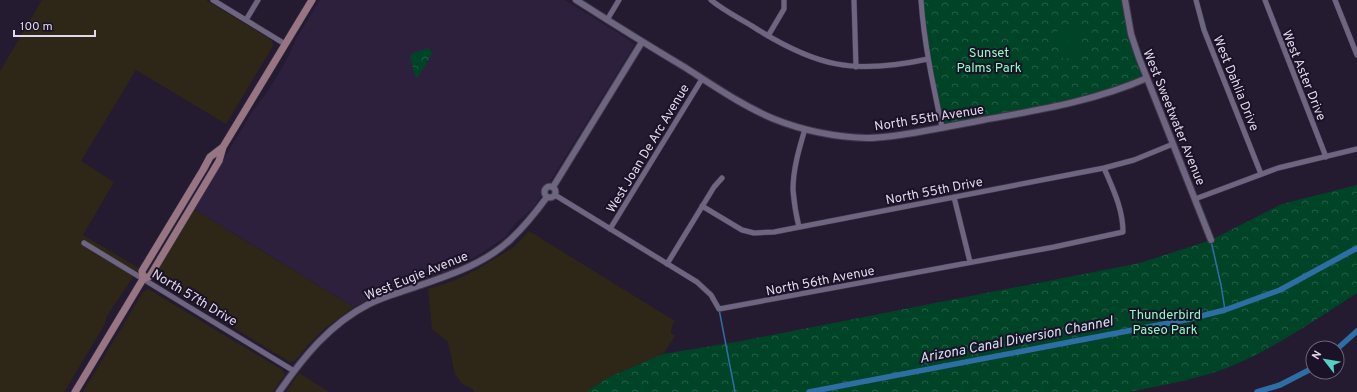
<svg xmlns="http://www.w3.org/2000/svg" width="1357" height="392" font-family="Overpass,sans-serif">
<defs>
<pattern id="park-crowns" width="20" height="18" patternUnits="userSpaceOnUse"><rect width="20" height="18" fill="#004428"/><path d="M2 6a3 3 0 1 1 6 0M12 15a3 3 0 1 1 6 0" fill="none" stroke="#255e47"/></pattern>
</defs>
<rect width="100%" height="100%" fill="#241b31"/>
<path fill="#2e2616" d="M 42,0 L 206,0 L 270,39 L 272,41 L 273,46 L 226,124 L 136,70 L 81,161 L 114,182 L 83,235 L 139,268 L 107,316 L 105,324 L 64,392 L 0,392 L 0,71 Z
M 194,209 L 244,240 L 354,307 L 324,329 L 308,345 L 295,361 L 290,362 L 155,280 L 154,276 Z
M 529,231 L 675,321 L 672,325 L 671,333 L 675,336 L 663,354 L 609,377 L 586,392 L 474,392 L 473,389 L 462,384 L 455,374 L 448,342 L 432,329 L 428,289 L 453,281 L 476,270 L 514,247 Z
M 148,289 L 282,370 L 284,373 L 284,376 L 273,392 L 83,392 L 143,292 Z
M 299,373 L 329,392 L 286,392 Z"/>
<path fill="#2c203d" d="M 320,0 L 565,0 L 631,41 L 634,44 L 634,46 L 539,199 L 534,207 L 516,223 L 505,237 L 488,249 L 466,262 L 448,271 L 385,292 L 354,307 L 194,209 L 252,112 L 268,91 L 287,59 L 297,37 Z"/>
<path fill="url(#park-crowns)" d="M 921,0 L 1125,0 L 1126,7 L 1147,78 L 1094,97 L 942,127 Z
M 430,48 L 432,54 L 417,78 L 415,76 L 410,56 L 413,53 Z
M 1357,185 L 1357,293 C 1317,319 1278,346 1234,365 C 1200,379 1164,385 1128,392 L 586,392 L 609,377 L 663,354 L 736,342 L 1140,263 L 1211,240 L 1282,204 Z"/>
<path fill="#004428" d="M 1079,27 L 1081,39 L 1059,43 L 1057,30 Z
M 1080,45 L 1082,56 L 1063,59 L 1062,48 Z"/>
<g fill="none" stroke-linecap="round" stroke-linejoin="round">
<path stroke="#2d6fa4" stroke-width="1.5" d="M 1211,241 L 1221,285 L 1225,310
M 719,309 L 735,392"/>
<path stroke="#2d6fa4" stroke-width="5.5" d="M 1337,349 L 1357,331
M 809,392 L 1185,320 L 1225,310 L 1280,290 L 1357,248
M 1257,392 L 1280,385 L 1313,368"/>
<defs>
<path id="minor" d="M 213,0 L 285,44
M 711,0 C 723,10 739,18 752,26 C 816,67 854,75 928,59
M 854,0 L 856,67
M 921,0 C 924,43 933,85 942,127
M 1196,0 L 1204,30 L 1261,174
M 1265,0 L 1326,157
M 1335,0 L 1357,55
M 246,20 L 258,0
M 607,20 L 619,0
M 768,36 L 784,9 L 784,0
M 555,195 L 697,282 L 711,295 L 719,309 L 1054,247 L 1123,232 C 1123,209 1113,189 1104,168
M 954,197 L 970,262
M 1195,199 L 1278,168 L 1357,149
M 702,206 L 742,230 L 754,233 L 774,232 L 1104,168 L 1134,160 L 1173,144
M 799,227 C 796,215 794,202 793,190 C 793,169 799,149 805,129
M 610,229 L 702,79
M 84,243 L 294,371
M 667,264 L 714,187 L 722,178"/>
<path id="tertiary" d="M 576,0 C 612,23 649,46 686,68 C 714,86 743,106 774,119 C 804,131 836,137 867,138 C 892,138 917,132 941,128 C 955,125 969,123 983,120 C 1039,110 1095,101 1147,78
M 1125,0 L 1131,34 L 1139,58 L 1211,240
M544.5 192a5.5 5.5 0 1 1 11 0a5.5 5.5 0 1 1-11 0Z
M 553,187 L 642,42
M 279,392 C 304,356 330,324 369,304 C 385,296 402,292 418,286 C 450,275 484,264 510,240 C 524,227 536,212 547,197"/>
<path id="secondary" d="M 143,279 L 142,271 L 203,170 L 210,157 L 223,147 L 312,0
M 75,392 L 143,279 L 150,276 L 219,161 L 223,147"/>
</defs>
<use href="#minor" stroke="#3f384b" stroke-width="6"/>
<use href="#tertiary" stroke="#3f384b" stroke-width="8"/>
<use href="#secondary" stroke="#3f384b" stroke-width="8"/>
<use href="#minor" stroke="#6e6580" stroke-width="5"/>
<use href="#tertiary" stroke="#6e6580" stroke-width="6"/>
<use href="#secondary" stroke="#987582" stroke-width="7"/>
</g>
<g text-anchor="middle" stroke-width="4" stroke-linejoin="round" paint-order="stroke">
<g font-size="13" fill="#8cfec0" stroke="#1b1227">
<text x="989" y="57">Sunset<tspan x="989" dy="15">Palms Park</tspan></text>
<text x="1165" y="319">Thunderbird<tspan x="1165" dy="15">Paseo Park</tspan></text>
</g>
<g font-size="13" fill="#dfd9e9" stroke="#1b1227">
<text transform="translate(1305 75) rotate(68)" y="5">West Aster Drive</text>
<text transform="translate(1237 83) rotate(68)" y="5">West Dahlia Drive</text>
<text transform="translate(929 117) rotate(-9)" y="5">North 55th Avenue</text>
<text transform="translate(1175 117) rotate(68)" y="5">West Sweetwater Avenue</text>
<text transform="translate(647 148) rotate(-59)" y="5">West Joan De Arc Avenue</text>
<text transform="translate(934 190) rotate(-11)" y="5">North 55th Drive</text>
<text transform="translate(416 275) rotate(-22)" y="5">West Eugie Avenue</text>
<text transform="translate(820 280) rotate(-11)" y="5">North 56th Avenue</text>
<text transform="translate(195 297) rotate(31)" y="5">North 57th Drive</text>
</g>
<g font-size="14" font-style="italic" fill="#d0e1f0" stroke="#1b1227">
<text transform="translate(1016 339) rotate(-11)" y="5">Arizona Canal Diversion Channel</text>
</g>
</g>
<g transform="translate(1325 360) rotate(301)"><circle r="19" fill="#1b1227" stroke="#696275"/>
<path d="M0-3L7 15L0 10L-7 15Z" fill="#55cec4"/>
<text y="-6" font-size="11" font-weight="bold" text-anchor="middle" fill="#dfd9e9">N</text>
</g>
<path d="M14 30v6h81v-6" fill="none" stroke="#dfd9e9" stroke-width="2"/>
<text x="20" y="30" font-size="12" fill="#dfd9e9" stroke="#1b1227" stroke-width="3" paint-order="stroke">100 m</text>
</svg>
